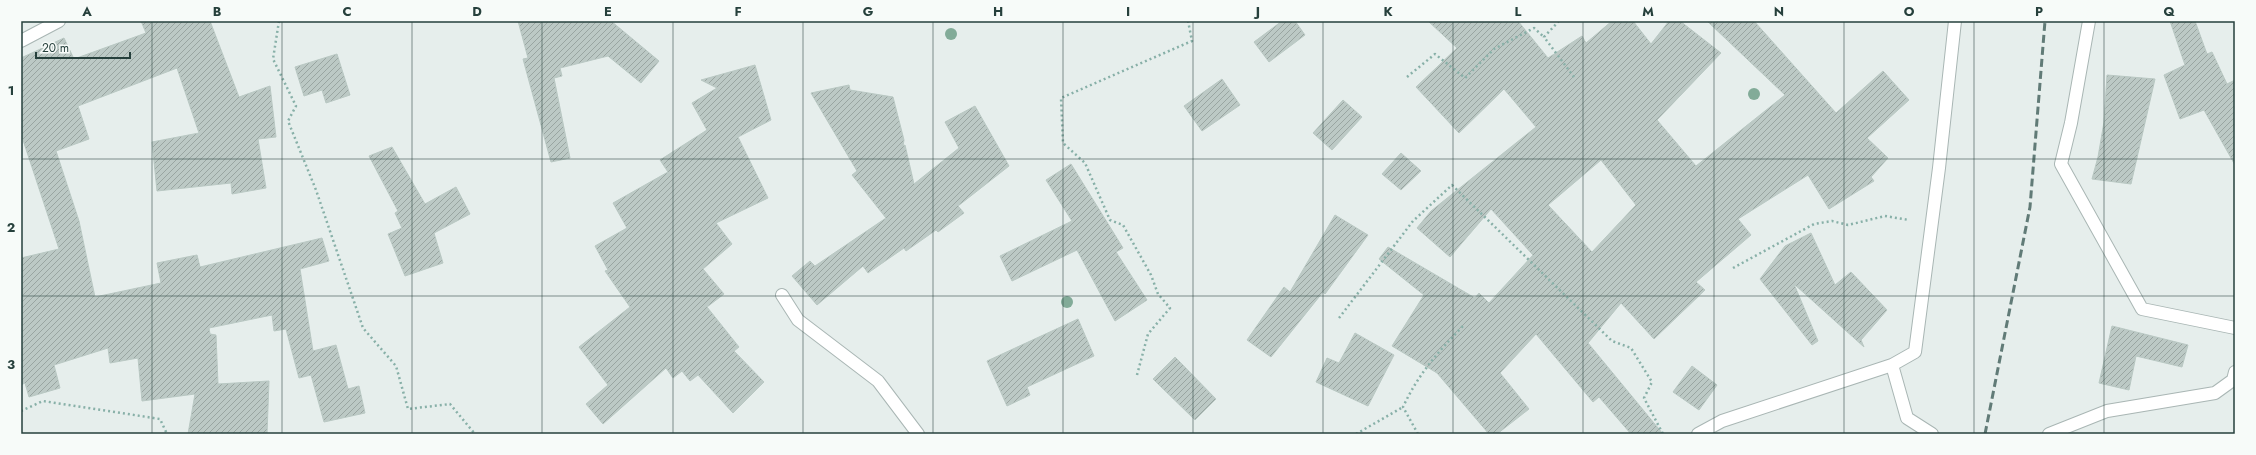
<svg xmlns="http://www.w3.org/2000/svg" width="2256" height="455" font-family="Jost,sans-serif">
<defs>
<pattern id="building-hatch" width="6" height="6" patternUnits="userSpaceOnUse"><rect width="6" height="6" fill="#bcc9c5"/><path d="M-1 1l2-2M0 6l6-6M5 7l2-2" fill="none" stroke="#99a5a1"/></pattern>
</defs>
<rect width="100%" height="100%" fill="#e6eeec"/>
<path fill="url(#building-hatch)" stroke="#b9c8c3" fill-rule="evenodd" d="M 141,21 L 210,21 L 239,97 L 270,86 L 276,137 L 258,139 L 266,188 L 232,194 L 231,183 L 157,191 L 152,142 L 199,133 L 177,68 L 78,106 L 89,139 L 56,151 L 79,221 L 95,297 L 161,283 L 157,263 L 197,255 L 200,267 L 322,238 L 329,261 L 300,269 L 313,351 L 336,345 L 348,389 L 359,386 L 365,413 L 324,422 L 311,375 L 299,378 L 286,329 L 274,331 L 272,315 L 209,328 L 210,334 L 216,335 L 218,384 L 269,381 L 267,434 L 188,434 L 195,394 L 142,401 L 138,358 L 110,363 L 108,348 L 54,365 L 60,388 L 29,397 L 25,383 L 21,385 L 21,258 L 59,249 L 21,134 L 21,58 L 64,38 L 74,59 L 146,33 Z
M 518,21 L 611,21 L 659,61 L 641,83 L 608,56 L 560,68 L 562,76 L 554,78 L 570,158 L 551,162 L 523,59 L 528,58 Z
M 1282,21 L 1295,21 L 1305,35 L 1269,62 L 1254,42 Z
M 1428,21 L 1518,21 L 1548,58 L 1582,36 L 1586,43 L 1612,21 L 1633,21 L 1651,44 L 1669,21 L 1680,21 L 1721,53 L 1657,120 L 1696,166 L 1785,95 L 1707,21 L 1754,21 L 1836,113 L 1883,71 L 1909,100 L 1867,138 L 1888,158 L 1871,177 L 1874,181 L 1829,209 L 1808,175 L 1738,219 L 1751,235 L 1696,282 L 1705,290 L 1654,339 L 1621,303 L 1588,343 L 1663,434 L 1631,434 L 1599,397 L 1593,402 L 1536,334 L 1500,373 L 1529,409 L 1497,434 L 1489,434 L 1437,373 L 1392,346 L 1424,295 L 1379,259 L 1388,247 L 1475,298 L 1479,293 L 1489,303 L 1533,255 L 1491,209 L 1450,257 L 1417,228 L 1431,211 L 1536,127 L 1504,89 L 1459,133 L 1416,87 L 1457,48 ZM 1601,160 L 1636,205 L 1592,252 L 1548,205 Z
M 2170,21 L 2195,21 L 2207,54 L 2212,52 L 2227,84 L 2235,80 L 2235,165 L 2204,110 L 2180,119 L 2164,75 L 2185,65 Z
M 337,54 L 350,95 L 326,103 L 322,90 L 304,96 L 295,67 Z
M 755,65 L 771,120 L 738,137 L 768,198 L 716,223 L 732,244 L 703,269 L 724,294 L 707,307 L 739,347 L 734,351 L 764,382 L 733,413 L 698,375 L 690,381 L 682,371 L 673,378 L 666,368 L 603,424 L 586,404 L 608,385 L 579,347 L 630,307 L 605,271 L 608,270 L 595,246 L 627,228 L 613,203 L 668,172 L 660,160 L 707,130 L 692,103 L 717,88 L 701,80 Z
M 2107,75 L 2155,79 L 2131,184 L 2092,179 L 2098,157 L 2104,122 Z
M 1222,79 L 1240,105 L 1202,131 L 1184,106 Z
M 849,85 L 850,90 L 893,97 L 904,140 L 903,146 L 905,145 L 914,184 L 959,148 L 945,122 L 975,106 L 1009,166 L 958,206 L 964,213 L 938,232 L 936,230 L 906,251 L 904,248 L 868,273 L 863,266 L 817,305 L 792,276 L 810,261 L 815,266 L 886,218 L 852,175 L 857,171 L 811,93 Z
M 1343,100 L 1362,117 L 1332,150 L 1313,133 Z
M 392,147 L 425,204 L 456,187 L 470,214 L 434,233 L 443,263 L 405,276 L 388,234 L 402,228 L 395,213 L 398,211 L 369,156 Z
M 1401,153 L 1421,171 L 1401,190 L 1382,174 Z
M 1071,164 L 1123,248 L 1116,252 L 1147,300 L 1115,321 L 1077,250 L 1012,281 L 1000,256 L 1072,221 L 1046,180 Z
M 1335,215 L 1368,235 L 1325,294 L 1323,292 L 1271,357 L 1247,340 L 1284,287 L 1290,292 Z
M 1811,233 L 1835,285 L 1851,272 L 1887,310 L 1861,340 L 1864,347 L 1794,284 L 1818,341 L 1812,345 L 1760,279 L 1785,246 Z
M 1078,319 L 1094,356 L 1027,387 L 1030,395 L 1007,406 L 987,361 Z
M 2112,326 L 2188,345 L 2182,367 L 2136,356 L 2129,390 L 2099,383 Z
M 1355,333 L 1394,355 L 1368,406 L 1316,382 L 1327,358 L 1339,363 Z
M 1175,357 L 1216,399 L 1195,420 L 1153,379 Z
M 1692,366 L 1717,385 L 1699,410 L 1673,392 Z"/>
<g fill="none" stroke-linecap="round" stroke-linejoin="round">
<defs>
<path id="minor" d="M 2089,21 L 2071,123 L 2061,164 L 2142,309 L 2235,328
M 21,41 L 59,21
M 782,295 L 798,320 L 878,381 L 918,434
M 1892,365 L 1907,418 L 1932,434
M 1698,434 L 1722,421 L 1892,365 L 1915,352 L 1939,168 L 1955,21
M 2049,434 L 2107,411 L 2215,393 L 2233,380 L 2235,372"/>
</defs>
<use href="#minor" stroke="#a9b6b4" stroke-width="14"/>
<path stroke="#88b0a8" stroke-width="2.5" stroke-dasharray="2 3" stroke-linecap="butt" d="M 279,21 L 273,59 L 296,106 L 288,121 L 316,190 L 363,328 L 396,366 L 408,409 L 450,404 L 475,434
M 1559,21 L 1544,37 L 1574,77
M 1407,77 L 1435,54 L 1465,78 L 1494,49 L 1534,28 L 1544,37
M 1733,268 L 1814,224 L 1832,221 L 1848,225 L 1885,216 L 1909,220
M 1339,318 L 1413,221 L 1452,185 L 1612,341 L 1631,348 L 1652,382 L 1644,398 L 1663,434
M 1137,375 L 1148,334 L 1170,308 L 1158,294 L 1151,275 L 1123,225 L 1110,220 L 1085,163 L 1063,143 L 1061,98 L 1192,41 L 1188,21
M 21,411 L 43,401 L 160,419 L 167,434
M 1356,434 L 1403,407
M 1418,434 L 1403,407 C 1419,373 1438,352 1464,325"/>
<use href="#minor" stroke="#fff" stroke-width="12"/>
<path stroke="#617b77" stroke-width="3" stroke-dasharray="8 4" stroke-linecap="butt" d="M 1985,434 L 2030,207 L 2045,21"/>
</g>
<g fill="#82ab98">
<circle cx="951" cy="34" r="6"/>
<circle cx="1754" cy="94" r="6"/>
<circle cx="1067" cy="302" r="6"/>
</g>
<path fill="none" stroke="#26403c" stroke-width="1" stroke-opacity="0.55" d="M 152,21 L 152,434M 282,21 L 282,434M 412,21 L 412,434M 542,21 L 542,434M 673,21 L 673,434M 803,21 L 803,434M 933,21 L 933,434M 1063,21 L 1063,434M 1193,21 L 1193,434M 1323,21 L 1323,434M 1453,21 L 1453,434M 1583,21 L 1583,434M 1714,21 L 1714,434M 1844,21 L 1844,434M 1974,21 L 1974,434M 2104,21 L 2104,434M 21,159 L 2235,159M 21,296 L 2235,296"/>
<rect width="2256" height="455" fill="none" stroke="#f7fbf9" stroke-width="44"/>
<path d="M36 52v6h94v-6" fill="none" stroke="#26403c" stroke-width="2"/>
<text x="42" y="52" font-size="12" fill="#26403c" stroke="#f7fbf9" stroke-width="3" paint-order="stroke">20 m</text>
<rect x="22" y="22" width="2212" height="411" fill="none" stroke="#26403c" stroke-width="1.5"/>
<g font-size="13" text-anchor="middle" font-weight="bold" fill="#26403c">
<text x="87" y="16">A</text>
<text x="217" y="16">B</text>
<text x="347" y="16">C</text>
<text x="477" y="16">D</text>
<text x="608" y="16">E</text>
<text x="738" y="16">F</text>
<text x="868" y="16">G</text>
<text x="998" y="16">H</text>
<text x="1128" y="16">I</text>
<text x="1258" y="16">J</text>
<text x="1388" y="16">K</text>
<text x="1518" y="16">L</text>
<text x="1648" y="16">M</text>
<text x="1779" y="16">N</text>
<text x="1909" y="16">O</text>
<text x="2039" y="16">P</text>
<text x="2169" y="16">Q</text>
<text x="11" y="95">1</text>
<text x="11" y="232">2</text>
<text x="11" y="369">3</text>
</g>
</svg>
